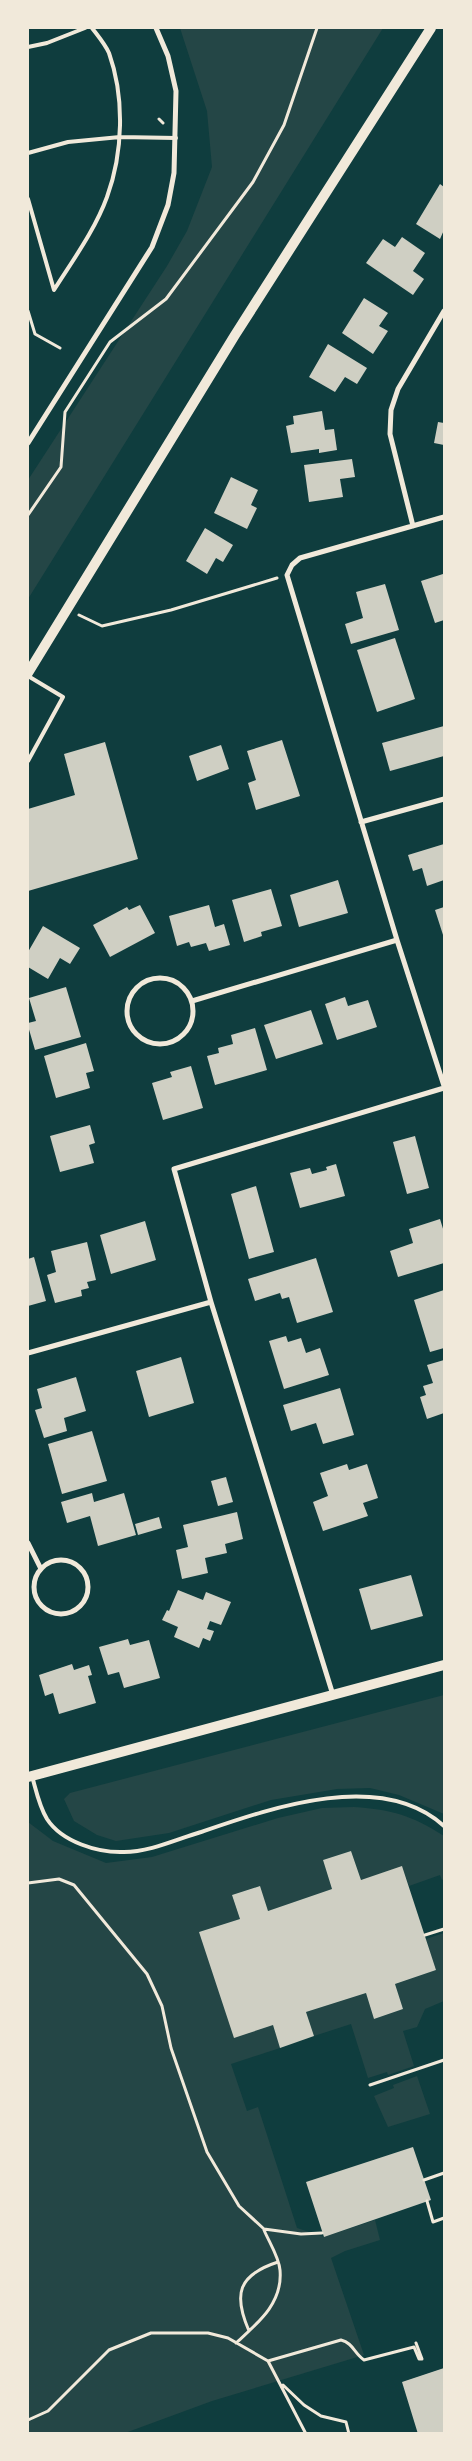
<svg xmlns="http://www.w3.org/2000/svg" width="472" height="2461" font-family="'Asap Condensed',sans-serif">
<rect width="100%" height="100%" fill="#0f3d3e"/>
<path fill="#244646" d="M 180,28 L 383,28 L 28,599 L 28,480 L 167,266 L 187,231 L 212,167 L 207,111 Z
M 444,1695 L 444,1814 L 399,1795 L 370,1788 L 337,1789 L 271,1800 L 169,1833 L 116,1841 L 97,1835 L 74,1821 L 64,1799 L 70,1793 Z
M 354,1807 C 393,1810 411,1815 444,1836 L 444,1879 L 442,1880 L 440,1875 L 409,1886 L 402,1867 L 361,1880 L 351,1851 L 323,1860 L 332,1889 L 268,1911 L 259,1886 L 232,1895 L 240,1919 L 199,1932 L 273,2025 L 280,2048 L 231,2064 L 247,2111 L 258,2107 L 297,2228 L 324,2237 L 375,2220 L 380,2240 L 345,2251 L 331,2258 L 364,2355 L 212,2401 L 125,2433 L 28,2433 L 28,1822 L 53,1841 L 106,1863 L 152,1857 L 278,1818 L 322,1808 Z
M 444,1933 L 444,2001 L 425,2009 L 417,2027 L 403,2031 L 414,2066 L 388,2075 L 387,2072 L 368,2078 L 351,2024 L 314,2036 L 306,2012 L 366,1993 L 374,2019 L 403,2009 L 395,1984 L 436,1970 L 426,1939 Z
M 417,2076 L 430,2114 L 388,2127 L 374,2096 L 394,2088 L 393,2085 Z"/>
<path fill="#cfcfc3" d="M 440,184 L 444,187 L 444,230 L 440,239 L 416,224 Z
M 402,237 L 425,253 L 413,271 L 424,279 L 413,295 L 366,263 L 383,239 L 395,247 Z
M 364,298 L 388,313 L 379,326 L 388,331 L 373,354 L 342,333 Z
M 328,344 L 367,368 L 357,384 L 345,377 L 335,392 L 309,377 Z
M 322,411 L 325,430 L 334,429 L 337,450 L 319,453 L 319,449 L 291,453 L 286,426 L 294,424 L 293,416 Z
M 438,422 L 444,423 L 444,445 L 434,443 Z
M 352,459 L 355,477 L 340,479 L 343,497 L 309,502 L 304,465 Z
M 231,477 L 258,490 L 251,505 L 257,508 L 247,529 L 214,513 Z
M 205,528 L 233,545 L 223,562 L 216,558 L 207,574 L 186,561 Z
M 443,574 L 444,620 L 435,623 L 421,581 Z
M 385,584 L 399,630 L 351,644 L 345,624 L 363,618 L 356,592 Z
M 395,638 L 415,699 L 377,712 L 357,650 Z
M 444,726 L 444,756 L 390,771 L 382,743 Z
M 282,740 L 300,796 L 256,810 L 248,783 L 256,780 L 247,751 Z
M 105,742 L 138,859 L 28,891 L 28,809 L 75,795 L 64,754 Z
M 221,745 L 229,769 L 197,781 L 189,756 Z
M 444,844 L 444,880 L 427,886 L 422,868 L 413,871 L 408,855 Z
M 338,880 L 348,913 L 299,927 L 290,895 Z
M 271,889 L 282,926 L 261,932 L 262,936 L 244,942 L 232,900 Z
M 140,905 L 155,933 L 110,957 L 93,925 L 127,907 L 129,910 Z
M 209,905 L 215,927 L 224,924 L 230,945 L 209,951 L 206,943 L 191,947 L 189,942 L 177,946 L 169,916 Z
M 444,907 L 444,938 L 435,910 Z
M 43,926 L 80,948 L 70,964 L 60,958 L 48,979 L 28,967 L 28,952 Z
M 66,987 L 81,1037 L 35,1050 L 28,1026 L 28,1023 L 36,1021 L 29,998 Z
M 345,997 L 348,1006 L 368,1000 L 377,1027 L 337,1040 L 325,1004 Z
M 311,1010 L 323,1044 L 276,1059 L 264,1025 Z
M 255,1028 L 267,1070 L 215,1085 L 207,1056 L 219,1053 L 218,1048 L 233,1044 L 231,1035 Z
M 86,1043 L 94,1071 L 86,1073 L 90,1088 L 56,1098 L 44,1056 Z
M 191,1066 L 203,1108 L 163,1120 L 152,1083 L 172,1077 L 170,1072 Z
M 90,1125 L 95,1143 L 89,1145 L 94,1163 L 60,1172 L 50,1136 Z
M 415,1136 L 429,1188 L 407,1194 L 393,1142 Z
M 336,1164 L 345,1196 L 300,1208 L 290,1173 L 310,1168 L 312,1174 L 327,1170 L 326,1167 Z
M 256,1186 L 274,1252 L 249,1259 L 231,1194 Z
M 440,1219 L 444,1232 L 444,1263 L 398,1277 L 390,1251 L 413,1243 L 409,1229 Z
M 145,1221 L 156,1260 L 111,1274 L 100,1235 Z
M 87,1242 L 96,1280 L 87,1282 L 89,1288 L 81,1290 L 82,1296 L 55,1303 L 47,1275 L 56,1272 L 51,1251 Z
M 34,1257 L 46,1301 L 28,1306 L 28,1259 Z
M 316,1258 L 333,1312 L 297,1323 L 289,1297 L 282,1299 L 280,1293 L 255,1301 L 248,1279 Z
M 444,1290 L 444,1348 L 430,1352 L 414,1300 Z
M 286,1336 L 288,1342 L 301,1338 L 306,1353 L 320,1348 L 329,1375 L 284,1389 L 269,1341 Z
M 181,1357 L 194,1403 L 149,1417 L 136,1371 Z
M 444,1360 L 444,1413 L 427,1419 L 420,1397 L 426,1395 L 423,1386 L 433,1383 L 427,1365 Z
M 76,1377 L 86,1411 L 64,1418 L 67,1431 L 44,1438 L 35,1410 L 42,1408 L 37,1389 Z
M 340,1388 L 354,1435 L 323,1444 L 316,1423 L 291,1431 L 283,1405 Z
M 92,1431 L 107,1481 L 62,1494 L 48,1444 Z
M 347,1464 L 349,1470 L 367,1464 L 378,1498 L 363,1503 L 368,1516 L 323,1531 L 313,1502 L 328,1496 L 320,1473 Z
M 226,1477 L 233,1502 L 218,1506 L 211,1481 Z
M 92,1493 L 94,1502 L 124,1493 L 136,1535 L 98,1546 L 90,1516 L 67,1523 L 61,1502 Z
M 237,1512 L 243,1539 L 225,1544 L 227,1553 L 205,1558 L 208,1573 L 182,1579 L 176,1550 L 188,1547 L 183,1525 Z
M 159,1517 L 162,1528 L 138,1535 L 135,1524 Z
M 411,1575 L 423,1616 L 371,1630 L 359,1589 Z
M 178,1590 L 203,1600 L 206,1592 L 231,1602 L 221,1625 L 210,1621 L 207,1629 L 214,1631 L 210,1641 L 203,1638 L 199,1648 L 174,1637 L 178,1627 L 162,1620 L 167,1610 L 169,1611 Z
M 128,1639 L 130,1645 L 149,1640 L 160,1678 L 124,1688 L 119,1672 L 108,1675 L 99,1647 Z
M 72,1664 L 74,1670 L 89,1665 L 92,1675 L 88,1676 L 96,1703 L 59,1714 L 53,1693 L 45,1696 L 39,1675 Z
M 351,1851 L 361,1880 L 402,1866 L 436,1970 L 395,1984 L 403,2009 L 374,2019 L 366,1993 L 306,2012 L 314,2036 L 280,2048 L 273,2025 L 234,2038 L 199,1932 L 240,1919 L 232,1895 L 260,1886 L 268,1911 L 332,1889 L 323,1860 Z
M 413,2147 L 431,2200 L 324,2237 L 306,2182 Z
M 444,2368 L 444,2434 L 418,2434 L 402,2382 Z"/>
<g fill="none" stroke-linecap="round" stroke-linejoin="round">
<path stroke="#f1e9da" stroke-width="3" d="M 159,119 L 163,123
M 28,311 L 35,334 L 60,348
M 28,515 L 61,467 L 65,412 L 110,342 L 166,299 L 253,182 L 284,125 L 317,28
M 79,615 L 102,626 L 171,610 L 277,578
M 28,1883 L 59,1879 L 74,1885 L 147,1974 L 162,2006 L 171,2048 L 207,2152 L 239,2206 L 264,2229 L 301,2234 L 322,2233
M 425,1935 L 444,1929
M 370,2085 L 444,2060
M 424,2180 L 444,2173
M 427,2201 L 433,2222 L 444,2218
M 249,2331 C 233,2294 238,2275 278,2262
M 236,2343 C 258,2323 283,2303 280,2270 C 279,2257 269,2242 264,2230
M 268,2361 L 341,2340 C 353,2343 354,2353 364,2360 L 414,2347 L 419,2359 L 422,2359 L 416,2343
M 283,2385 L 304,2405 L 321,2416 L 346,2422 L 349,2434
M 28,2420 L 48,2411 L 109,2350 L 151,2333 L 208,2333 L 228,2338 L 268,2361 L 306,2434"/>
<path stroke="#f1e9da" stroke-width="4" d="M 28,47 L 47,43 L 85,28
M 28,153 L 68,142 L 120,137 L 176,138
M 28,199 L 54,290 C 73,260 95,230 107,197 C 123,153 125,98 109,53 C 105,44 98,36 92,28
M 28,676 L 63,697 L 28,761
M 32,1776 C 36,1790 39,1806 47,1819 C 62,1842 98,1853 124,1852 C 150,1852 177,1839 201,1832 C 271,1808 381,1769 444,1826"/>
<path stroke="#f1e9da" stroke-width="5" d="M 28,443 L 152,247 L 168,205 L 174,173 L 176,91 L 168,56 L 156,28
M 444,517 L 300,558 L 292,565 L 287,575 L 397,940 L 444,1086
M 413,526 L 390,434 L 391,410 L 398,389 L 444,311
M 361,822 L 444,799
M127 1011a33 33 0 1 1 66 0a33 33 0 1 1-66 0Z
M 192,1001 L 397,940
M 28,1353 L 211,1302
M 28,1543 L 41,1569
M34 1587a27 27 0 1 1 54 0a27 27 0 1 1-54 0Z
M 333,1695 L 211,1302 L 174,1169 L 444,1088"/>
<path stroke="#f1e9da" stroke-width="10" d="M 28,673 L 235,335 L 431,28
M 28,1777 L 444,1665"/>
</g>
<rect width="472" height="2461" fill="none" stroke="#f1e9da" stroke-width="58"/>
</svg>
